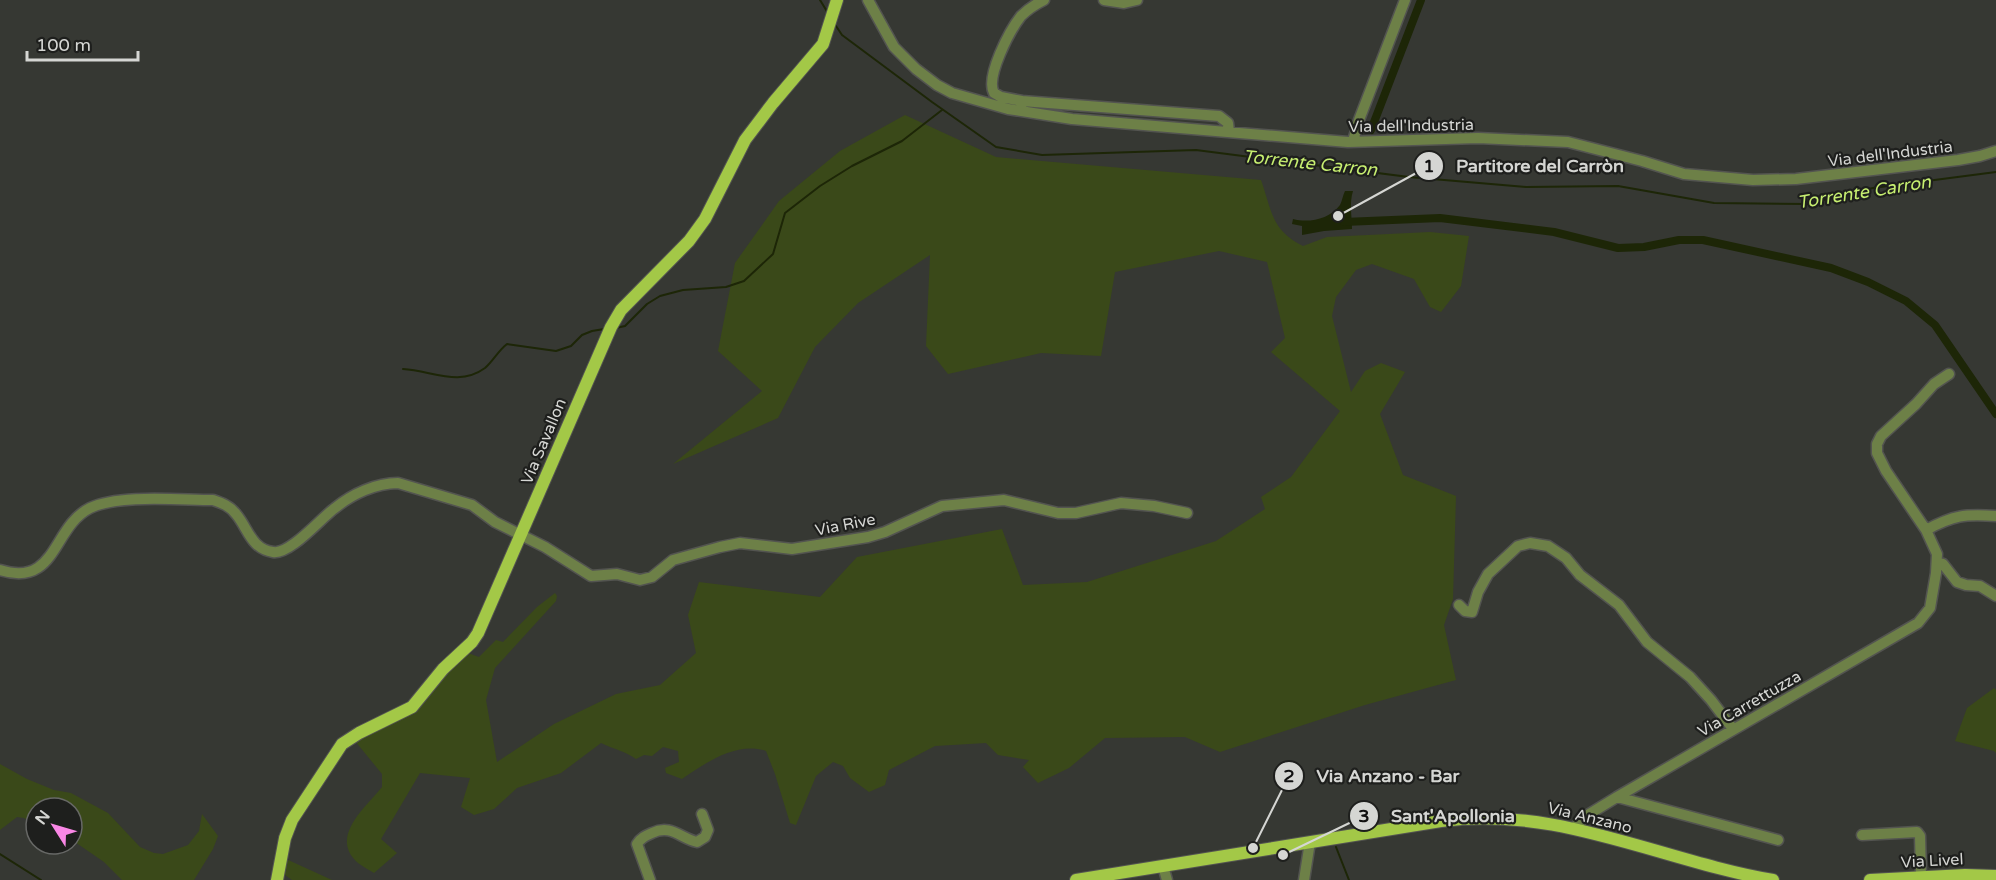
<svg xmlns="http://www.w3.org/2000/svg" width="1996" height="880" font-family="'Varela Round',sans-serif">
<rect width="100%" height="100%" fill="#363833"/>
<path fill="#3a4919" d="M 905,115 L 996,157 L 1261,180 C 1272,211 1271,230 1303,246 L 1327,237 L 1430,232 L 1469,236 L 1461,286 L 1441,312 L 1430,307 L 1414,279 L 1372,264 L 1356,270 L 1336,297 L 1332,316 L 1351,392 L 1365,371 L 1381,363 L 1405,372 L 1380,414 L 1403,475 L 1456,496 L 1453,599 L 1444,625 L 1456,680 L 1365,705 L 1220,752 L 1185,737 L 1105,738 L 1069,768 L 1038,783 L 1023,767 L 1029,760 L 998,755 L 986,743 L 935,746 L 889,770 L 885,785 L 869,792 L 850,778 L 843,766 L 833,762 L 816,776 L 796,825 L 790,823 L 775,774 L 766,751 C 737,741 705,763 682,779 L 666,773 L 665,768 L 679,762 L 678,751 L 663,747 L 652,756 L 644,755 L 636,759 C 625,751 613,749 601,743 L 561,773 L 517,788 L 494,809 L 474,815 L 461,807 L 470,778 L 420,773 L 381,839 L 397,853 L 374,873 C 368,869 359,865 354,859 C 332,834 367,806 382,787 L 382,774 L 355,741 L 414,713 L 444,676 L 468,653 L 479,657 L 496,640 L 503,642 L 537,607 L 555,593 L 557,596 L 556,601 L 495,668 L 486,700 L 497,762 L 554,724 L 616,694 L 660,685 L 696,653 L 688,615 L 699,582 L 820,597 L 857,557 L 1002,529 L 1023,585 L 1087,582 L 1216,541 L 1265,509 L 1261,497 L 1291,477 L 1340,411 L 1271,352 L 1285,338 L 1267,262 L 1219,251 L 1115,272 L 1101,356 L 1041,353 L 948,374 L 926,346 L 930,255 L 858,303 L 815,347 L 778,418 L 673,464 L 762,391 L 718,351 L 735,263 L 779,201 L 840,151 Z
M 1994,688 L 1996,690 L 1996,753 L 1994,751 L 1955,741 L 1967,708 Z
M 0,764 L 27,779 L 54,790 L 71,793 L 108,813 L 140,847 L 154,853 L 163,854 L 188,845 L 199,831 L 202,814 L 218,836 L 213,849 L 194,880 L 122,880 L 104,862 L 72,840 L 72,808 L 36,808 L 36,825 L 24,818 L 17,817 L 0,830 Z
M 286,859 L 332,880 L 292,880 L 285,875 Z"/>
<path fill="#1d2607" d="M 1345,191 L 1353,191 C 1349,204 1352,215 1352,229 L 1324,231 L 1302,235 L 1302,226 L 1292,224 L 1293,219 C 1308,223 1329,220 1340,205 C 1342,201 1343,195 1345,191 Z"/>
<g fill="none" stroke-linecap="round" stroke-linejoin="round">
<path stroke="#1d2607" stroke-width="2" d="M 820,0 L 828,13
M 834,23 L 842,35 L 932,102 L 996,147 L 1042,155 L 1196,150 L 1409,177 L 1526,187 L 1618,186 L 1714,203 L 1807,204 L 1873,188 L 1996,172
M 616,328 L 625,326 L 647,304 L 660,296 L 683,290 L 726,287 L 744,281 L 773,254 L 785,213 L 820,186 L 852,166 L 902,141 L 942,110
M 403,369 C 433,371 459,387 485,368 C 493,361 498,351 507,344 L 556,351 L 571,346 L 582,335 L 592,331 L 604,329
M 1336,847 L 1349,880
M 0,854 L 41,880"/>
<path stroke="#1d2607" stroke-width="8" d="M 1371,130 L 1421,0
M 1344,222 L 1440,218 L 1554,232 L 1618,248 L 1644,247 L 1679,240 L 1703,240 L 1831,268 L 1868,282 L 1906,301 L 1935,325 L 1996,414"/>
<defs>
<path id="minor" d="M 868,0 L 894,47 L 916,69 L 937,85 L 952,93 L 1008,109 L 1072,119 L 1348,142 L 1478,138 L 1568,142 L 1642,161 L 1684,174 L 1753,180 L 1796,179 L 1958,160 L 1980,156 L 1996,151
M 1104,0 L 1124,3 L 1137,0
M 1022,101 L 1219,116 L 1228,123 L 1229,132
M 1021,108 L 1022,101 L 1001,97 L 994,93 C 985,77 1010,30 1021,16 C 1028,9 1036,4 1044,0
M 1353,141 L 1359,120 L 1405,0
M 1926,530 C 1954,515 1964,514 1996,516
M 1937,562 L 1943,564 L 1957,582 L 1966,585 L 1980,586 L 1996,596
M 0,570 C 57,588 52,527 90,508 C 119,494 180,500 213,500 C 222,503 230,506 236,514 C 248,528 251,549 273,552 C 290,555 321,518 335,508 C 352,494 376,483 398,483 L 472,505 L 495,522 L 545,547 L 591,576 L 617,574 L 640,580 L 652,577 L 673,560 L 720,547 L 740,543 L 792,549 L 868,537 L 885,532 L 942,506 L 1004,500 L 1058,513 L 1076,513 L 1121,503 L 1154,506 L 1187,513
M 1459,605 L 1465,611 L 1472,612 L 1478,592 L 1488,574 L 1518,546 L 1530,543 L 1548,546 L 1566,558 L 1580,575 L 1619,605 L 1647,642 L 1690,677 L 1711,700 L 1733,729
M 1617,797 L 1778,840
M 1574,828 L 1586,816 L 1617,797 L 1918,623 L 1930,608 L 1936,573 L 1937,554 L 1926,530 L 1886,471 L 1877,453 L 1877,444 L 1881,436 L 1916,404 L 1934,384 L 1949,374
M 1862,835 L 1917,832 L 1920,836 L 1921,877
M 1163,866 L 1167,880
M 650,880 L 637,844 C 641,838 645,836 652,833 C 671,824 680,838 697,842 L 705,837 L 708,830 L 702,814
M 1304,880 L 1310,842"/>
<path id="major" d="M 277,880 L 285,838 L 292,820 L 342,744 L 359,733 L 412,707 L 443,669 L 472,642 L 478,633 L 611,327 L 621,310 L 689,241 L 705,219 L 745,140 L 773,103 L 823,44 L 837,0
M 1076,880 L 1441,821 C 1557,805 1661,861 1773,880
M 1870,880 L 1965,875 L 1996,876"/>
</defs>
<use href="#minor" stroke="#535450" stroke-width="13"/>
<use href="#major" stroke="#535450" stroke-width="14"/>
<use href="#minor" stroke="#6d8047" stroke-width="10"/>
<use href="#major" stroke="#a3c847" stroke-width="12"/>
</g>
<g text-anchor="middle" stroke-width="4.5" stroke-linejoin="round" paint-order="stroke">
<g font-size="16" fill="#d5d6d3" stroke="#1e1f1d">
<text transform="translate(1411 125) rotate(-1)" y="6">Via dell'Industria</text>
<text transform="translate(1890 153) rotate(-7)" y="6">Via dell'Industria</text>
<text transform="translate(543 441) rotate(-67)" y="6">Via Savallon</text>
<text transform="translate(845 524) rotate(-11)" y="6">Via Rive</text>
<text transform="translate(1749 703) rotate(-30)" y="6">Via Carrettuzza</text>
<text transform="translate(1590 817) rotate(14)" y="6">Via Anzano</text>
<text transform="translate(1932 860) rotate(-3)" y="6">Via Livel</text>
</g>
<g font-size="18" font-style="italic" fill="#c7ef71" stroke="#1e1f1d">
<text transform="translate(1310 163) rotate(6)" y="6">Torrente Carron</text>
<text transform="translate(1864 192) rotate(-9)" y="6">Torrente Carron</text>
</g>
</g>
<path fill="none" stroke="#d5d6d3" stroke-width="2" d="M1338 216L1429 166M1253 848L1289 776M1283 855L1364 816"/>
<g fill="#d5d6d3" stroke="#1e1f1d" stroke-width="2">
<circle cx="1338" cy="216" r="6"/>
<circle cx="1253" cy="848" r="6"/>
<circle cx="1283" cy="855" r="6"/>
<circle cx="1429" cy="166" r="15"/>
<circle cx="1289" cy="776" r="15"/>
<circle cx="1364" cy="816" r="15"/>
</g>
<g font-size="18" text-anchor="middle" font-weight="bold" fill="#111">
<text x="1429" y="172">1</text>
<text x="1289" y="782">2</text>
<text x="1364" y="822">3</text>
</g>
<g font-size="18" text-anchor="middle" font-weight="bold" fill="#d5d6d3" stroke="#1e1f1d" stroke-width="4.5" stroke-linejoin="round" paint-order="stroke">
<text x="1540" y="172">Partitore del Carròn</text>
<text x="1388" y="782">Via Anzano - Bar</text>
<text x="1453" y="822">Sant'Apollonia</text>
</g>
<g transform="translate(54 826) rotate(307)"><circle r="28" fill="#1e1f1d" stroke="#676866" stroke-width="1.5"/>
<path d="M0-4.5L10 22L0 15L-10 22Z" fill="#fa87e6"/>
<text y="-9" font-size="16" font-weight="bold" text-anchor="middle" fill="#d5d6d3">N</text>
</g>
<path d="M27 51v9h111v-9" fill="none" stroke="#d5d6d3" stroke-width="3"/>
<text x="36" y="51" font-size="18" fill="#d5d6d3" stroke="#1e1f1d" stroke-width="4.5" paint-order="stroke">100 m</text>
</svg>
